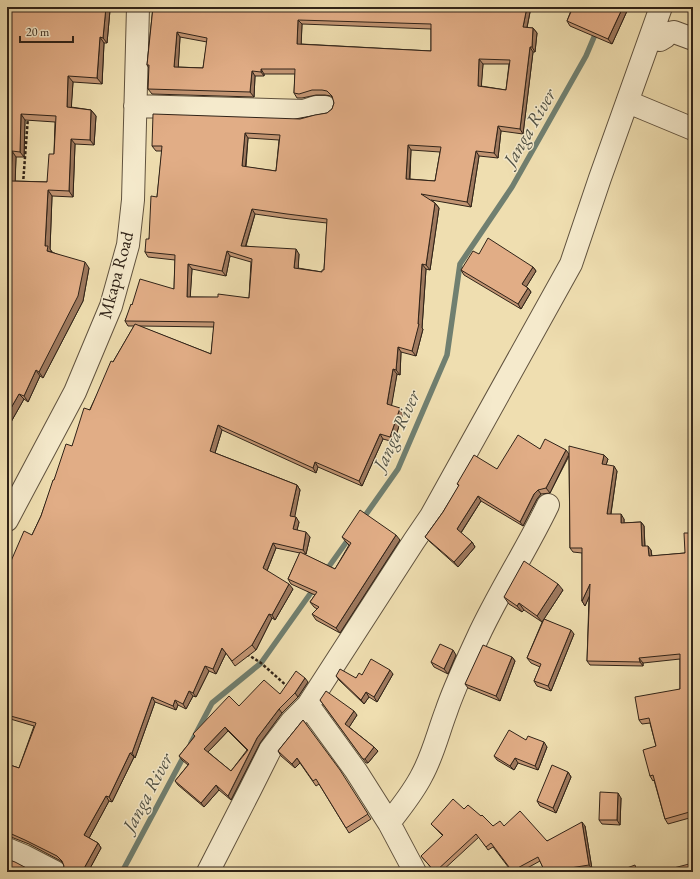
<svg xmlns="http://www.w3.org/2000/svg" width="700" height="879" font-family="'EB Garamond',serif">
<rect width="100%" height="100%" fill="#efdeb0"/>
<filter id="stains"><feTurbulence type="fractalNoise" baseFrequency=".005" numOctaves="4"/><feColorMatrix values="0 0 0 0 .2 0 0 0 0 .09 0 0 0 0 .02 0 0 0 .5 -.17"/></filter>
<radialGradient id="worn" r=".72"><stop offset=".6" stop-color="#630" stop-opacity="0"/><stop offset="1" stop-color="#630" stop-opacity=".3"/></radialGradient>
<g fill="none" stroke-linecap="round" stroke-linejoin="round">
<path stroke="#707f70" stroke-width="5.5" d="M 362,520 L 398,469 L 447,355 L 460,264 L 512,187 L 586,56 L 597,30
M 325,572 L 350,537
M 191,743 L 212,703 L 261,663 L 315,587
M 122,872 L 185,754"/>
<defs>
<path id="minor" d="M 651,36 L 660,40 L 665,37 L 669,33 L 674,32 L 693,39
M 628,102 L 693,129
M 135,106 L 304,111 L 316,107 L 325,107
M 7,520 L 75,392 L 111,306 L 128,245 L 133,200 L 138,7
M 308,705 L 356,771 L 389,823 L 415,872
M 389,823 C 401,807 413,793 422,775 C 433,755 438,733 446,712 C 454,688 466,663 477,639 C 498,593 526,551 548,505
M 7,849 L 24,856 L 55,872
M 208,872 L 250,790 L 270,750 L 292,721 L 308,705 L 414,541 L 431,516 L 571,264 L 600,178 L 661,7"/>
</defs>
<use href="#minor" stroke="#60523e" stroke-width="24"/>
<path stroke="#302318" stroke-width="2.5" stroke-dasharray="3 2" stroke-linecap="butt" d="M 23,184 L 28,117
M 247,654 L 261,663 L 288,687"/>
<use href="#minor" stroke="#f5eacc" stroke-width="22"/>
</g>
<path fill="#c29573" stroke="#302318" fill-rule="evenodd" d="M 7,7 L 110,10 L 107,43 L 104,43 L 102,84 L 73,82 L 71,107 L 91,110 L 96,116 L 94,145 L 75,144 L 73,197 L 52,196 L 50,249 L 52,252 L 89,268 L 83,301 L 43,378 L 40,376 L 28,402 L 24,399 L 7,429 ZM 25,120 L 55,122 L 54,154 L 47,182 L 15,181 L 16,157 L 24,157 Z
M 153,7 L 531,7 L 527,28 L 533,28 L 537,33 L 535,52 L 533,52 L 523,134 L 501,131 L 498,158 L 479,156 L 471,207 L 431,200 L 435,203 L 439,208 L 430,270 L 426,269 L 422,328 L 423,329 L 416,356 L 401,352 L 400,375 L 397,374 L 391,406 L 403,413 L 394,442 L 383,439 L 362,486 L 318,467 L 316,473 L 222,430 L 215,453 L 297,485 L 300,490 L 294,517 L 299,522 L 297,530 L 310,537 L 306,554 L 303,554 L 335,569 L 349,545 L 346,542 L 342,537 L 400,540 L 340,633 L 316,620 L 312,614 L 317,609 L 314,607 L 310,602 L 315,595 L 291,584 L 288,579 L 300,553 L 276,548 L 267,571 L 293,589 L 275,620 L 272,618 L 256,650 L 235,666 L 226,653 L 216,674 L 209,671 L 196,697 L 193,696 L 186,709 L 178,705 L 176,710 L 155,702 L 135,758 L 134,757 L 112,802 L 109,801 L 89,838 L 98,843 L 101,848 L 88,872 L 65,872 L 63,870 L 64,866 L 63,863 L 61,861 L 29,844 L 11,837 L 7,837 L 7,764 L 19,768 L 34,726 L 7,718 L 7,568 L 8,568 L 32,535 L 41,516 L 54,480 L 72,446 L 113,362 L 134,326 L 128,326 L 125,321 L 132,305 L 174,289 L 175,260 L 148,257 L 145,252 L 149,239 L 157,197 L 162,151 L 156,151 L 152,146 L 327,113 L 332,109 L 334,103 L 333,98 L 331,96 L 325,95 L 316,95 L 302,98 L 297,98 L 294,93 L 295,74 L 264,74 L 264,76 L 255,76 L 254,97 L 152,94 L 148,89 L 149,68 L 147,65 ZM 302,24 L 431,29 L 431,51 L 301,44 ZM 180,37 L 207,42 L 203,68 L 178,67 ZM 483,64 L 509,64 L 506,90 L 481,86 ZM 248,138 L 279,140 L 276,171 L 246,167 ZM 411,150 L 440,152 L 435,181 L 410,179 ZM 255,214 L 290,219 L 327,223 L 324,270 L 322,272 L 298,268 L 299,254 L 246,246 ZM 230,256 L 251,262 L 249,298 L 190,297 L 192,269 L 226,276 ZM 139,326 L 214,327 L 211,354 Z
M 569,7 L 625,7 L 627,11 L 612,44 L 570,26 L 567,21 L 572,8 Z
M 479,254 L 533,267 L 536,271 L 526,287 L 528,288 L 531,292 L 521,309 L 464,275 L 461,270 Z
M 540,449 L 569,454 L 604,455 L 608,459 L 606,465 L 617,471 L 611,514 L 624,519 L 624,523 L 641,522 L 644,526 L 645,546 L 651,550 L 652,556 L 685,553 L 691,533 L 693,506 L 693,817 L 668,824 L 665,819 L 654,780 L 653,781 L 650,776 L 656,746 L 650,723 L 642,724 L 639,720 L 680,689 L 680,659 L 643,663 L 643,666 L 590,665 L 587,661 L 589,597 L 585,606 L 582,601 L 582,553 L 573,552 L 570,548 L 569,456 L 550,493 L 541,494 L 537,499 L 523,526 L 481,501 L 461,533 L 472,542 L 475,547 L 458,567 L 429,541 L 425,537 L 443,512 L 459,486 L 457,484 L 497,469 Z
M 563,590 L 544,619 L 574,634 L 551,691 L 537,686 L 534,681 L 540,667 L 531,663 L 527,658 L 543,620 L 542,622 L 524,610 L 522,612 L 509,604 L 504,597 Z
M 456,655 L 448,674 L 434,667 L 431,662 Z
M 512,657 L 515,661 L 500,701 L 468,688 L 465,684 Z
M 393,674 L 377,702 L 369,697 L 364,704 L 339,680 L 336,676 L 356,678 L 362,675 Z
M 308,682 L 298,697 L 282,713 L 260,743 L 231,800 L 219,790 L 204,807 L 178,785 L 175,781 L 188,765 L 182,760 L 179,756 L 195,736 L 193,734 L 239,706 L 280,694 ZM 228,731 L 247,750 L 231,771 L 208,752 Z
M 320,700 L 357,715 L 349,727 L 374,747 L 378,751 L 368,763 L 366,763 Z
M 303,720 L 371,819 L 349,833 L 319,784 L 316,786 L 300,763 L 295,768 L 281,756 L 278,751 Z
M 526,740 L 547,747 L 538,770 L 518,763 L 514,770 L 497,760 L 494,756 Z
M 568,772 L 571,777 L 556,813 L 540,806 L 537,801 Z
M 621,798 L 620,825 L 602,824 L 599,820 Z
M 464,809 L 493,826 L 504,826 L 547,841 L 585,826 L 592,869 L 567,872 L 545,872 L 540,861 L 520,872 L 512,872 L 493,847 L 488,850 L 479,837 L 441,872 L 435,872 L 421,856 L 443,836 L 431,824 Z"/>
<path fill="#9e795e" stroke="#302318" d="M 106,7 L 108,7 L 110,10 L 107,43 L 103,38 Z
M 527,7 L 531,7 L 526,32 L 523,27 Z
M 623,7 L 625,7 L 627,11 L 612,44 L 608,39 Z
M 298,20 L 302,24 L 301,48 L 297,44 Z
M 533,28 L 537,33 L 535,52 L 532,47 Z
M 177,32 L 180,37 L 178,72 L 174,67 Z
M 100,37 L 104,43 L 102,84 L 97,78 Z
M 530,47 L 533,52 L 523,134 L 520,129 Z
M 479,59 L 483,64 L 481,91 L 478,86 Z
M 261,69 L 264,74 L 264,76 L 261,72 Z
M 252,71 L 255,76 L 254,97 L 250,92 Z
M 68,76 L 73,82 L 71,113 L 67,107 Z
M 91,110 L 96,116 L 94,145 L 90,140 Z
M 21,114 L 25,120 L 24,157 L 20,152 Z
M 498,126 L 501,131 L 498,158 L 494,153 Z
M 245,133 L 248,138 L 245,171 L 242,166 Z
M 71,139 L 75,144 L 73,197 L 69,191 Z
M 408,145 L 411,150 L 409,184 L 406,179 Z
M 12,151 L 16,157 L 15,187 L 11,181 Z
M 476,151 L 479,156 L 471,207 L 467,202 Z
M 48,190 L 52,196 L 50,249 L 52,252 L 47,251 L 45,246 Z
M 435,203 L 439,208 L 430,270 L 426,265 Z
M 252,209 L 255,214 L 244,251 L 241,246 Z
M 296,249 L 299,254 L 298,272 L 294,268 Z
M 227,251 L 230,256 L 226,276 L 222,271 Z
M 85,262 L 89,268 L 83,301 L 43,378 L 39,372 Z
M 188,264 L 192,269 L 190,301 L 187,297 Z
M 422,264 L 426,269 L 422,328 L 423,329 L 416,356 L 412,351 L 418,324 Z
M 533,267 L 536,271 L 525,289 L 522,284 Z
M 528,288 L 531,292 L 521,309 L 518,304 Z
M 398,347 L 401,352 L 400,375 L 396,370 Z
M 393,369 L 397,374 L 391,409 L 387,404 Z
M 36,370 L 40,376 L 28,402 L 24,396 Z
M 19,394 L 24,399 L 7,429 L 7,415 Z
M 400,408 L 403,413 L 394,442 L 390,437 Z
M 218,425 L 222,430 L 214,456 L 210,451 Z
M 380,434 L 383,439 L 362,486 L 359,481 Z
M 566,450 L 569,454 L 550,493 L 546,488 Z
M 604,455 L 608,459 L 605,468 L 602,464 Z
M 315,462 L 318,467 L 316,473 L 313,468 Z
M 614,466 L 617,471 L 610,519 L 607,514 Z
M 297,485 L 300,490 L 294,521 L 290,516 Z
M 538,490 L 541,494 L 537,499 L 523,526 L 520,522 L 534,494 Z
M 478,496 L 481,501 L 460,534 L 457,529 Z
M 621,514 L 624,519 L 624,528 L 621,523 Z
M 296,517 L 299,522 L 296,534 L 293,529 Z
M 641,522 L 644,526 L 645,551 L 642,546 Z
M 306,532 L 310,537 L 306,554 L 303,550 Z
M 396,535 L 400,540 L 340,633 L 336,628 Z
M 472,542 L 475,547 L 458,567 L 454,562 Z
M 273,543 L 276,548 L 266,573 L 263,568 Z
M 648,546 L 651,550 L 652,560 L 649,556 Z
M 289,584 L 293,589 L 275,620 L 272,615 Z
M 558,584 L 563,590 L 542,622 L 537,616 Z
M 590,584 L 593,588 L 585,606 L 582,601 Z
M 519,603 L 524,610 L 522,612 L 517,606 Z
M 269,614 L 272,618 L 256,650 L 252,645 Z
M 571,630 L 574,634 L 551,691 L 548,686 Z
M 222,648 L 226,653 L 216,674 L 213,669 Z
M 453,650 L 456,655 L 448,674 L 444,669 Z
M 512,657 L 515,661 L 500,701 L 496,696 Z
M 639,658 L 643,663 L 643,666 L 640,662 Z
M 205,666 L 209,671 L 196,697 L 193,693 Z
M 390,670 L 393,674 L 377,702 L 374,697 Z
M 305,678 L 308,682 L 298,697 L 295,693 Z
M 189,691 L 193,696 L 186,709 L 183,704 Z
M 366,692 L 369,697 L 364,704 L 361,700 Z
M 152,697 L 155,702 L 135,758 L 132,753 Z
M 175,700 L 178,705 L 176,710 L 173,706 Z
M 279,709 L 282,713 L 260,743 L 231,800 L 228,796 L 257,738 Z
M 354,711 L 357,715 L 348,729 L 345,724 Z
M 225,727 L 228,731 L 207,753 L 204,749 Z
M 544,742 L 547,747 L 538,770 L 535,766 Z
M 374,747 L 378,751 L 368,763 L 365,759 Z
M 130,753 L 134,757 L 112,802 L 109,797 Z
M 297,758 L 300,763 L 295,768 L 292,764 Z
M 515,758 L 518,763 L 514,770 L 510,766 Z
M 568,772 L 571,777 L 556,813 L 553,808 Z
M 216,785 L 219,790 L 204,807 L 201,803 Z
M 618,793 L 621,798 L 620,825 L 617,820 Z
M 106,796 L 109,801 L 88,840 L 84,835 Z
M 582,822 L 585,826 L 592,869 L 589,865 Z
M 98,843 L 101,848 L 88,872 L 82,872 Z"/>
<path fill="#e1ad86" stroke="#302318" fill-rule="evenodd" d="M 7,7 L 106,7 L 103,38 L 100,37 L 97,78 L 68,76 L 67,107 L 91,110 L 90,140 L 71,139 L 69,191 L 48,190 L 45,246 L 48,246 L 47,251 L 85,262 L 78,296 L 39,372 L 36,370 L 24,396 L 19,394 L 7,415 ZM 21,114 L 56,116 L 54,154 L 49,154 L 47,182 L 11,181 L 12,151 L 20,152 Z
M 153,7 L 527,7 L 523,27 L 533,28 L 532,47 L 530,47 L 520,129 L 498,126 L 494,153 L 476,151 L 467,202 L 421,194 L 435,203 L 426,265 L 422,264 L 418,324 L 419,324 L 412,351 L 398,347 L 396,370 L 393,369 L 387,404 L 400,408 L 390,437 L 380,434 L 359,481 L 315,462 L 313,468 L 218,425 L 210,451 L 297,485 L 290,516 L 296,517 L 293,529 L 306,532 L 303,550 L 273,543 L 263,568 L 289,584 L 272,615 L 269,614 L 252,645 L 232,661 L 222,648 L 213,669 L 205,666 L 193,693 L 189,691 L 183,704 L 175,700 L 173,706 L 152,697 L 132,753 L 130,753 L 109,797 L 106,796 L 84,835 L 98,843 L 82,872 L 67,872 L 63,870 L 64,866 L 62,861 L 57,856 L 25,840 L 7,832 L 7,764 L 19,768 L 36,723 L 7,715 L 7,568 L 8,568 L 24,531 L 32,535 L 41,516 L 53,480 L 54,480 L 66,444 L 72,446 L 84,408 L 90,410 L 111,361 L 113,362 L 135,324 L 211,354 L 214,322 L 125,321 L 131,304 L 132,305 L 140,279 L 174,289 L 175,255 L 145,252 L 146,239 L 149,239 L 151,196 L 157,197 L 162,146 L 152,146 L 153,114 L 300,119 L 315,115 L 327,113 L 332,109 L 334,103 L 332,96 L 327,91 L 322,90 L 312,90 L 299,94 L 294,93 L 295,69 L 261,69 L 261,72 L 252,71 L 250,92 L 148,89 L 149,65 L 147,65 ZM 298,20 L 431,24 L 431,51 L 297,44 ZM 177,32 L 207,38 L 203,68 L 174,67 ZM 479,59 L 510,60 L 506,90 L 478,86 ZM 245,133 L 280,135 L 276,171 L 242,166 ZM 408,145 L 441,147 L 435,181 L 406,179 ZM 252,209 L 287,214 L 327,219 L 324,270 L 322,270 L 322,272 L 294,268 L 296,249 L 241,246 ZM 227,251 L 252,259 L 249,298 L 218,294 L 218,297 L 187,297 L 188,264 L 222,271 Z
M 573,7 L 623,7 L 608,39 L 567,21 Z
M 488,238 L 533,267 L 522,284 L 528,288 L 518,304 L 461,270 L 473,251 L 479,254 Z
M 518,435 L 540,449 L 545,439 L 566,450 L 546,488 L 538,490 L 534,494 L 520,522 L 478,496 L 457,529 L 472,542 L 454,562 L 425,537 L 443,512 L 459,485 L 457,484 L 474,455 L 497,469 Z
M 569,446 L 604,455 L 602,464 L 614,466 L 607,514 L 621,514 L 621,523 L 641,522 L 642,546 L 648,546 L 649,556 L 685,553 L 684,533 L 691,533 L 692,506 L 693,506 L 693,811 L 665,819 L 653,775 L 650,776 L 643,750 L 656,746 L 649,718 L 639,720 L 635,697 L 680,689 L 680,654 L 639,658 L 640,662 L 587,661 L 590,584 L 582,601 L 582,548 L 570,548 Z
M 360,510 L 396,535 L 336,628 L 312,614 L 319,607 L 310,602 L 317,592 L 288,579 L 300,552 L 335,569 L 351,543 L 342,537 Z
M 524,561 L 558,584 L 537,616 L 519,603 L 517,606 L 504,597 Z
M 544,619 L 571,630 L 548,686 L 534,681 L 541,664 L 527,658 Z
M 440,644 L 453,650 L 444,669 L 431,662 Z
M 483,645 L 512,657 L 496,696 L 465,684 Z
M 371,659 L 390,670 L 374,697 L 366,692 L 361,700 L 336,676 L 340,669 L 356,678 L 359,673 L 362,675 Z
M 296,671 L 305,678 L 295,693 L 279,709 L 257,738 L 228,796 L 216,785 L 201,803 L 175,781 L 189,764 L 179,756 L 195,736 L 193,734 L 229,696 L 239,706 L 264,680 L 280,694 ZM 225,727 L 248,750 L 231,771 L 204,749 Z
M 326,691 L 354,711 L 345,724 L 374,747 L 365,759 L 363,759 L 320,700 Z
M 303,720 L 340,770 L 368,814 L 346,828 L 316,779 L 313,781 L 297,758 L 292,764 L 278,751 Z
M 509,730 L 526,740 L 528,736 L 544,742 L 535,766 L 515,758 L 510,766 L 494,756 Z
M 552,765 L 568,772 L 553,808 L 537,801 Z
M 600,792 L 618,793 L 617,820 L 599,820 Z
M 453,799 L 464,809 L 468,805 L 481,816 L 482,815 L 493,826 L 500,821 L 504,826 L 520,811 L 547,841 L 582,822 L 589,865 L 564,869 L 565,872 L 545,872 L 538,857 L 512,871 L 491,843 L 486,847 L 476,834 L 435,872 L 421,856 L 443,835 L 431,824 Z
M 7,859 L 15,862 L 34,872 L 7,872 Z
M 693,863 L 693,872 L 658,872 Z
M 635,865 L 637,872 L 616,872 Z"/>
<g text-anchor="middle" stroke-width="3" stroke-linejoin="round" paint-order="stroke">
<g font-size="18" fill="#302318" stroke="#f5eacc">
<text transform="translate(116 275) rotate(-75)" y="6">Mkapa Road</text>
</g>
<g font-size="19" font-style="italic" fill="#505144" stroke="#f5eacc">
<text transform="translate(529 127) rotate(-60)" y="7">Janga River</text>
<text transform="translate(396 430) rotate(-65)" y="7">Janga River</text>
<text transform="translate(147 792) rotate(-62)" y="7">Janga River</text>
</g>
</g>
<rect width="700" height="879" fill="none" stroke="#efdeb0" stroke-width="24"/>
<rect x="8" y="8" width="684" height="863" fill="none" stroke="#302318" stroke-width="2"/>
<rect x="12" y="12" width="676" height="855" fill="none" stroke="#302318"/>
<path d="M20 36v6h53v-6" fill="none" stroke="#302318" stroke-width="2"/>
<text x="26" y="36" font-size="12" fill="#302318" stroke="#f5eacc" stroke-width="3" paint-order="stroke">20 m</text>
<rect width="100%" height="100%" filter="url(#stains)"/>
<rect width="100%" height="100%" fill="url(#worn)"/>
</svg>
